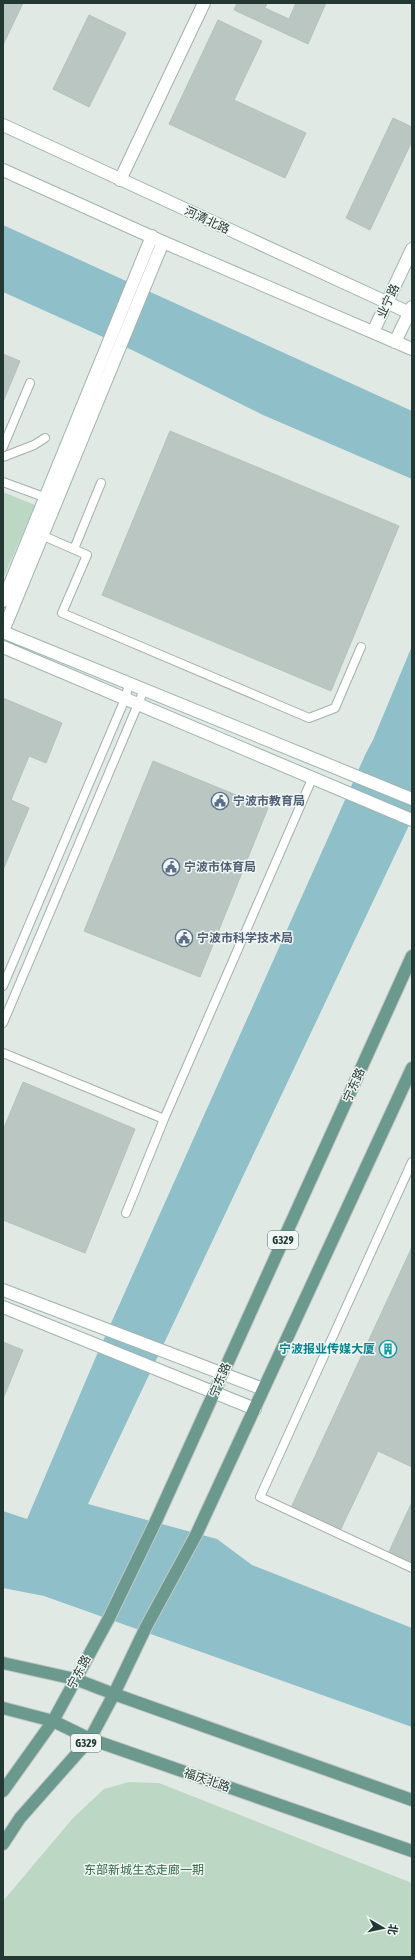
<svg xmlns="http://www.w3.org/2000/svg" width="415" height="1960" font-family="'Asap Condensed','Noto Sans SC',sans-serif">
<rect width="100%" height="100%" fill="#e1e9e5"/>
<path fill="#bcd8c4" d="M 3,492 L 35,505 L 3,579 Z
M 129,1782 L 159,1783 L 412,1883 L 412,1957 L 3,1957 L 3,1901 L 73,1818 L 104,1789 Z"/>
<path fill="#8fbfc8" d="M 3,225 L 412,411 L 412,479 L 263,415 L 132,350 L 3,292 Z
M 412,646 L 412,819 L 88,1504 L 217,1539 L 252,1565 L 412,1628 L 412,1727 L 44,1596 L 3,1588 L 3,1511 L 27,1519 L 95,1359 L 366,753 L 373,740 Z"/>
<path fill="#b9c6c1" stroke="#b4c2bc" d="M 3,3 L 23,3 L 3,45 Z
M 237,3 L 267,3 L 265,8 L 289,19 L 296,3 L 326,3 L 308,44 L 234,10 Z
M 89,15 L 126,33 L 89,107 L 53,89 Z
M 218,20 L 262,41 L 234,100 L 306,133 L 285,178 L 169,124 Z
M 393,118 L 412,127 L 412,141 L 370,230 L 346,218 Z
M 3,354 L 20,361 L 3,402 Z
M 170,431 L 399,526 L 331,691 L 102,595 Z
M 3,698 L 62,723 L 46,763 L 29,756 L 11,800 L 29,808 L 3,870 Z
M 153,761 L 268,808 L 200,977 L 84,931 Z
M 23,1082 L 135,1129 L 85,1253 L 3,1220 L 3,1130 Z
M 412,1247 L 412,1467 L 378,1451 L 339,1533 L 290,1510 Z
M 3,1342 L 23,1350 L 3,1399 Z
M 412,1502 L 412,1568 L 387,1556 Z"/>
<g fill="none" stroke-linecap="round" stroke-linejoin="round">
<defs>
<path id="lane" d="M 3,447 L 30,383
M 3,457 L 34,445 L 45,438
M 3,482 L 44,497
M 39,534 L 87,555 L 62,613 L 309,718 L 335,708 L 361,647
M 74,549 L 101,483
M 3,986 L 125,699 L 129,684
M 3,1023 L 144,690
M 3,1053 L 164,1119
M 412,1162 L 260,1497 L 412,1568
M 126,1213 L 164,1119 L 312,779"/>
<path id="street" d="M 120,180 L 204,3"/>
<path id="secondary" d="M 3,125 L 412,314
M 3,170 L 163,242 L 412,349
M 373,332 L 412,249
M 395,342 L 412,307
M 3,601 L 152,236
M 3,631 L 163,242
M 3,632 L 412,799
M 3,647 L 412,820
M 3,1290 L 263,1389
M 3,1307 L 255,1409"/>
<path id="primary" d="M 3,1663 L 75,1679 L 114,1694 L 412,1800
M 3,1708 L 53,1721 L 90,1739 L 412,1851
M 3,1791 L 53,1721 L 109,1618 L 155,1523 L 412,956
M 3,1844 L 20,1818 L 90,1739 L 114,1694 L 146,1627 L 196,1535 L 412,1068"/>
</defs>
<use href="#lane" stroke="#a4b0ac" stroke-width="10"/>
<use href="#street" stroke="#a4b0ac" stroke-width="14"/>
<use href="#secondary" stroke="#a1b4ad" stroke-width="14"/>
<use href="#primary" stroke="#c1c7c6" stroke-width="14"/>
<use href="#lane" stroke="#fff" stroke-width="8"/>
<use href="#street" stroke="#fff" stroke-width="12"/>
<use href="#secondary" stroke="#fff" stroke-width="12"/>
<use href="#primary" stroke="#6b998d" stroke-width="12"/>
</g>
<defs>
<symbol id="civic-ring" viewBox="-11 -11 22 22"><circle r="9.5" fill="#f0f6f3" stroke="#5c6f8a" stroke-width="1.5"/><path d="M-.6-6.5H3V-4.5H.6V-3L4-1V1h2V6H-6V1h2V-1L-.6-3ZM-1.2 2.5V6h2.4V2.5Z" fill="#5c6f8a"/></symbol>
<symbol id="building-ring" viewBox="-11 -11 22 22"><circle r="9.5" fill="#f0f6f3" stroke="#0f9aa8" stroke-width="1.5"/><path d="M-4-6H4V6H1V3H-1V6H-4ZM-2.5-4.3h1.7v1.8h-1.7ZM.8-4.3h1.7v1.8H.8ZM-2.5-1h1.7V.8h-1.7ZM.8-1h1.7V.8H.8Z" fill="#0f9aa8"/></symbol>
</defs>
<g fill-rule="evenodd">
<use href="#civic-ring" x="210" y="791" width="20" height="20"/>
<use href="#civic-ring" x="161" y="857" width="20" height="20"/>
<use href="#civic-ring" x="174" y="928" width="20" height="20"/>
<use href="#building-ring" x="378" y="1339" width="20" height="20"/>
</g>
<g text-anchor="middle" stroke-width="3" stroke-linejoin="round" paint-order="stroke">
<g fill="#f0f6f3" stroke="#60716c" stroke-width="1">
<rect x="268" y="1231" width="30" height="18" rx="3"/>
<rect x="71" y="1734" width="30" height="18" rx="3"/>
</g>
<g font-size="11" font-weight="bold" fill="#233832">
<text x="283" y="1244">G329</text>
<text x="86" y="1747">G329</text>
</g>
<g font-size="12" fill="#233832" stroke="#f0f6f3">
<text transform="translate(207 220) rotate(25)" y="4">河清北路</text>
<text transform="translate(388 301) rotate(-65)" y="4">业宁路</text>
<text transform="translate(354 1085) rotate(-66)" y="4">宁东路</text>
<text transform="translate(220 1380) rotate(-67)" y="4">宁东路</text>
<text transform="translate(79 1672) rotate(-62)" y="4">宁东路</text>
<text transform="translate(207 1780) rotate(19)" y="4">福庆北路</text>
</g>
<g font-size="12" font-weight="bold" fill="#4e5e75" stroke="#f0f6f3" text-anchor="start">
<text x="233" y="805">宁波市教育局</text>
<text x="184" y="871">宁波市体育局</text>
<text x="197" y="942">宁波市科学技术局</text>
</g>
<g font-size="12" font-weight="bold" fill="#0d838f" stroke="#f0f6f3" text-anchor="end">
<text x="375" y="1353">宁波报业传媒大厦</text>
</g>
<g font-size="12" fill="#336948" stroke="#f0f6f3">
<text x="144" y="1874">东部新城生态走廊一期</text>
</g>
</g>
<rect width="415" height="1960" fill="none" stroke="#233832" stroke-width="8"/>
<g transform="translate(383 1928) rotate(99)" stroke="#f0f6f3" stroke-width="3" paint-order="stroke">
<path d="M0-3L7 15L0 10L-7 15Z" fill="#233832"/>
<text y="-6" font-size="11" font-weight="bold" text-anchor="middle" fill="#233832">北</text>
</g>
</svg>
